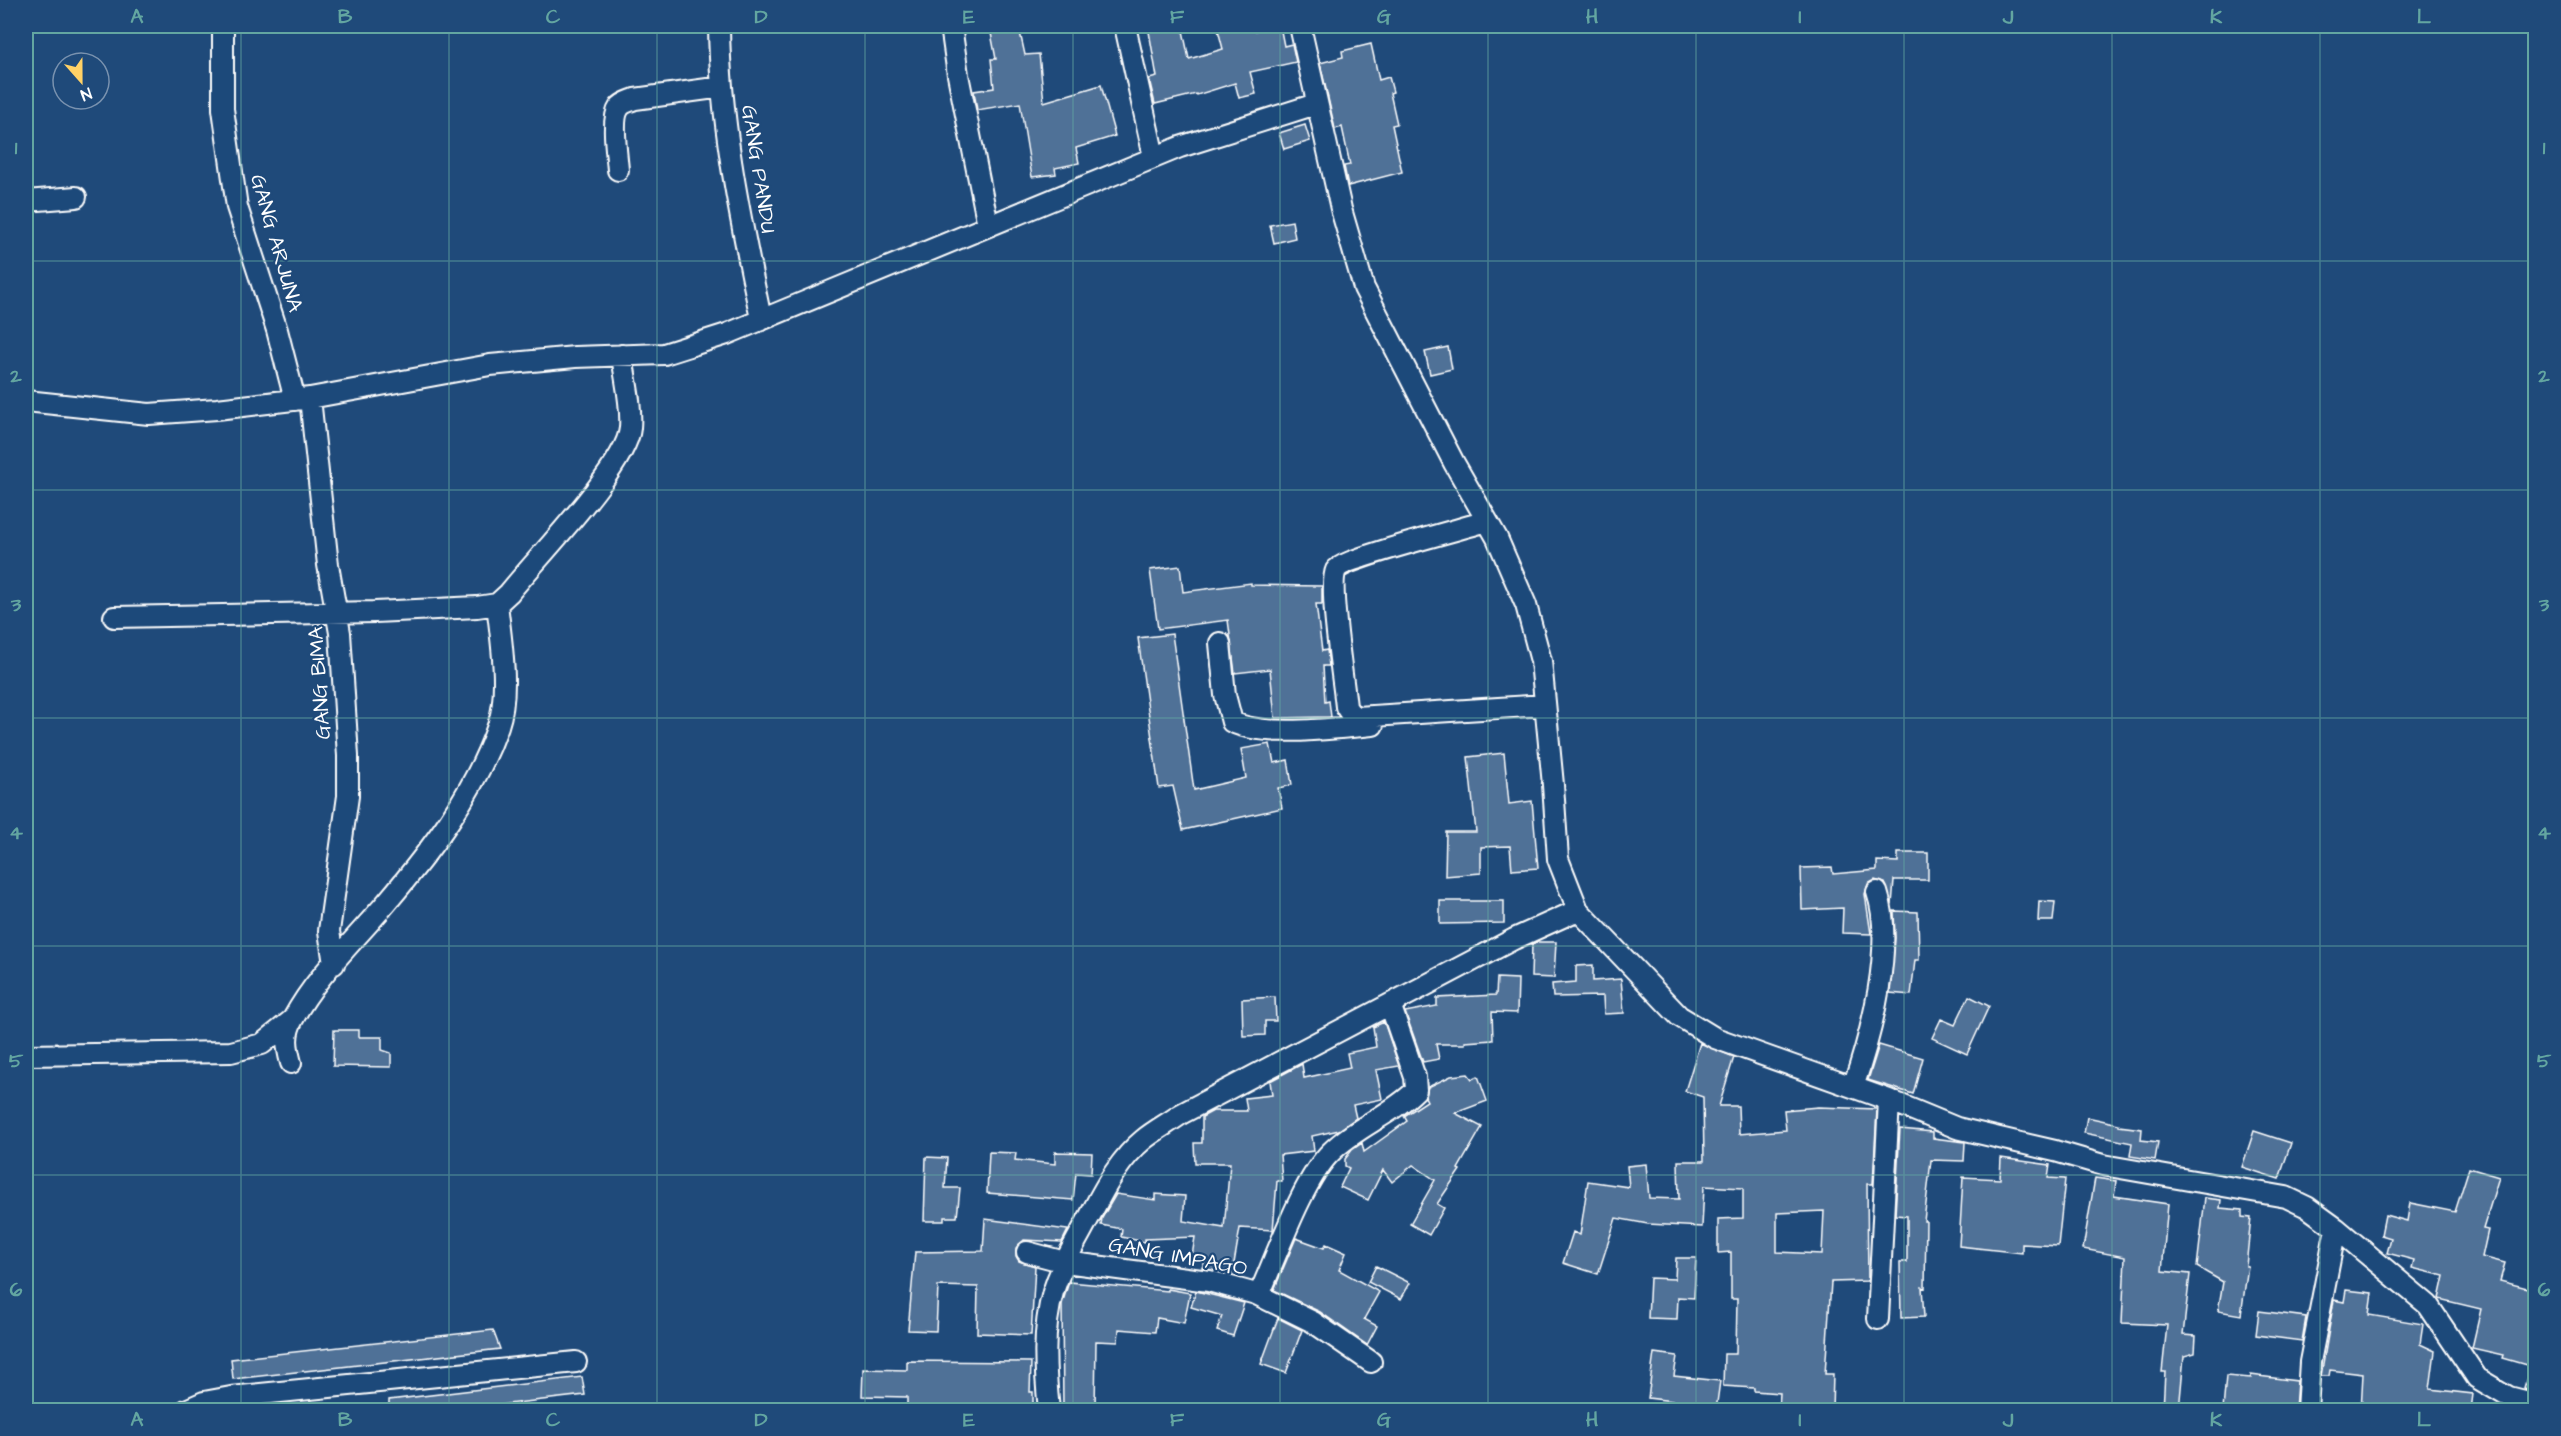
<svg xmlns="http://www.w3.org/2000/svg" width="2561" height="1436" font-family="'Architects Daughter',sans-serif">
<rect width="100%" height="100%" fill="#1f4a7a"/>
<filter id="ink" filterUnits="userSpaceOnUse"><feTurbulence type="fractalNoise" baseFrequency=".0167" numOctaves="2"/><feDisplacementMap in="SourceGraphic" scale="12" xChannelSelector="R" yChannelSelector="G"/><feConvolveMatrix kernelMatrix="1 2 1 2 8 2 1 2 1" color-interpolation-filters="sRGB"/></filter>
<g filter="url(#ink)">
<path fill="#507197" stroke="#fff" stroke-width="1.5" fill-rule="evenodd" d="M 1148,26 L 1182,26 L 1189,59 L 1223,49 L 1217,26 L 1252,26 L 1254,31 L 1280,26 L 1284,46 L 1292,44 L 1296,62 L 1250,72 L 1256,94 L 1239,98 L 1235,83 L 1197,95 L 1196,94 L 1155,104 L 1149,79 L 1157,77 Z
M 1019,28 L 1025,55 L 1039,54 L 1044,102 L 1101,85 L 1115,136 L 1076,148 L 1079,163 L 1055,168 L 1056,174 L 1032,177 L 1020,103 L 977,110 L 974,91 L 994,88 L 991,59 L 996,59 L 991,33 Z
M 1371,44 L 1379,80 L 1389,77 L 1393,92 L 1390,93 L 1397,124 L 1392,125 L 1402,172 L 1348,186 L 1344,166 L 1350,165 L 1342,127 L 1335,129 L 1320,63 L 1343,57 L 1342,51 Z
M 1305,125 L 1310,141 L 1284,149 L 1279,133 Z
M 1292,221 L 1295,238 L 1274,243 L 1270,225 Z
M 1448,347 L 1452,369 L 1430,374 L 1425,352 Z
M 1180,566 L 1183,592 L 1251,583 L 1251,585 L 1322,586 L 1322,604 L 1316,604 L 1322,651 L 1327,650 L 1329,666 L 1323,666 L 1325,702 L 1329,701 L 1331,717 L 1275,718 L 1270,669 L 1235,673 L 1228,620 L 1158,629 L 1150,570 Z
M 1172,634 L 1194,790 L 1246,778 L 1241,749 L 1270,744 L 1274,763 L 1288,760 L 1292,785 L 1278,788 L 1282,808 L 1183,830 L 1173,786 L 1159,788 L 1138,638 Z
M 1504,753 L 1509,804 L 1532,801 L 1538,868 L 1512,870 L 1510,846 L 1481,847 L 1481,873 L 1445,876 L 1446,832 L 1476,832 L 1468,757 Z
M 1898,853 L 1928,853 L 1928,880 L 1894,880 L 1892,905 L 1885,883 L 1875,880 L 1868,884 L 1865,894 L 1871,934 L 1842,933 L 1843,908 L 1802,910 L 1801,868 L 1832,867 L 1833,874 L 1877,870 L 1877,861 L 1898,862 Z
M 1440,901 L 1504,901 L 1504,923 L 1440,924 Z
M 2039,901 L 2055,902 L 2053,921 L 2038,921 Z
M 1894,911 L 1918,912 L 1919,960 L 1915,960 L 1911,995 L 1890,993 L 1895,938 Z
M 1537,942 L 1556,942 L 1554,978 L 1531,977 L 1532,944 Z
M 1593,965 L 1593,981 L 1621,979 L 1624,1013 L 1604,1014 L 1603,996 L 1553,997 L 1552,984 L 1576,982 L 1576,966 Z
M 1497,978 L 1518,979 L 1517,1013 L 1492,1012 L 1493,1040 L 1465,1042 L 1465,1044 L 1436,1044 L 1439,1059 L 1423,1062 L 1405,1012 L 1437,1006 L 1437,998 L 1496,995 Z
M 1969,996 L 1989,1006 L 1967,1054 L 1932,1038 L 1941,1019 L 1955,1025 Z
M 1275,997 L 1276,1021 L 1265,1021 L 1265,1035 L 1243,1036 L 1242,999 Z
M 1384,1022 L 1399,1066 L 1376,1070 L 1382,1099 L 1353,1105 L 1356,1118 L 1339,1130 L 1312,1136 L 1314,1151 L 1280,1155 L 1282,1181 L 1277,1181 L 1273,1230 L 1240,1228 L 1232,1275 L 1202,1268 L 1205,1259 L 1192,1256 L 1195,1237 L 1145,1239 L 1145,1242 L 1121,1237 L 1122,1229 L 1101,1225 L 1102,1218 L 1116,1194 L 1155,1200 L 1155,1194 L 1185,1196 L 1183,1221 L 1224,1228 L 1230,1163 L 1195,1163 L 1194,1143 L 1202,1143 L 1202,1117 L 1213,1111 L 1247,1111 L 1245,1098 L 1272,1095 L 1270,1081 L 1302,1064 L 1304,1078 L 1350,1068 L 1347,1053 L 1376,1047 L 1373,1027 Z
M 334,1030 L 359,1030 L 359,1037 L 382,1037 L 382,1050 L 391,1053 L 391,1067 L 333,1066 Z
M 1700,1043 L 1734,1057 L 1719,1106 L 1738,1106 L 1739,1134 L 1786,1130 L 1784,1110 L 1818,1107 L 1877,1109 L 1873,1184 L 1867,1184 L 1868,1281 L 1831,1282 L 1825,1374 L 1833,1374 L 1832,1410 L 1779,1408 L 1780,1393 L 1754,1391 L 1754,1388 L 1723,1386 L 1724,1354 L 1736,1354 L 1737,1299 L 1731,1299 L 1731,1252 L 1718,1253 L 1718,1219 L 1743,1218 L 1743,1188 L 1704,1186 L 1702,1227 L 1648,1224 L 1616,1218 L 1598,1274 L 1563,1263 L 1573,1232 L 1580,1235 L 1588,1181 L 1629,1187 L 1627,1166 L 1646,1164 L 1649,1198 L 1679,1199 L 1678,1161 L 1704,1161 L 1703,1097 L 1685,1091 ZM 1824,1211 L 1822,1254 L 1777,1252 L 1777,1213 Z
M 1879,1045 L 1923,1058 L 1913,1094 L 1868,1080 Z
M 1468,1074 L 1472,1079 L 1478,1076 L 1487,1101 L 1455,1113 L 1482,1127 L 1458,1169 L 1460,1170 L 1437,1204 L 1444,1208 L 1429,1235 L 1410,1224 L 1435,1180 L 1413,1165 L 1392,1182 L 1383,1170 L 1368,1200 L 1340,1187 L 1349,1168 L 1345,1166 L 1345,1159 L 1352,1150 L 1362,1143 L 1364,1152 L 1407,1121 L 1404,1116 L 1427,1101 L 1425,1097 L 1428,1087 L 1451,1076 Z
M 2087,1117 L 2119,1124 L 2119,1126 L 2142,1129 L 2141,1140 L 2158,1142 L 2155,1160 L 2130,1156 L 2132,1143 L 2084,1133 Z
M 1900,1129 L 1933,1132 L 1933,1138 L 1965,1142 L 1964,1161 L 1931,1160 L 1924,1221 L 1926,1221 L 1925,1288 L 1922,1287 L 1924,1317 L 1901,1318 L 1900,1262 L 1907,1262 L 1907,1216 L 1895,1215 Z
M 2254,1131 L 2291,1143 L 2279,1179 L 2242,1167 Z
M 989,1152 L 1016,1153 L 1015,1160 L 1055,1164 L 1055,1152 L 1092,1153 L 1091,1174 L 1076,1173 L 1073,1200 L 987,1193 Z
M 926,1157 L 947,1158 L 945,1188 L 960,1188 L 957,1217 L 944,1217 L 944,1221 L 924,1221 Z
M 2001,1158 L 2050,1165 L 2048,1178 L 2065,1179 L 2058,1246 L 2022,1244 L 2022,1253 L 1959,1246 L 1963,1177 L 2000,1179 Z
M 2469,1168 L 2499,1177 L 2483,1229 L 2488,1230 L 2482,1257 L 2505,1263 L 2500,1281 L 2535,1290 L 2535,1391 L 2524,1388 L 2530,1366 L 2502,1358 L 2503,1355 L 2472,1348 L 2481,1309 L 2439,1299 L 2444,1276 L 2412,1268 L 2414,1260 L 2387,1253 L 2391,1238 L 2381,1235 L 2385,1215 L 2407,1221 L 2410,1203 L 2455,1212 Z
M 2095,1178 L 2116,1181 L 2114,1196 L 2168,1204 L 2162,1271 L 2190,1274 L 2183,1335 L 2196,1336 L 2195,1353 L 2184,1356 L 2179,1410 L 2163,1410 L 2165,1372 L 2162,1372 L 2167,1325 L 2122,1323 L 2125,1257 L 2083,1249 Z
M 2205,1198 L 2221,1200 L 2220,1208 L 2242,1210 L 2242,1217 L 2251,1218 L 2246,1266 L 2248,1266 L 2241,1315 L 2218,1311 L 2223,1282 L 2197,1267 Z
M 985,1219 L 1068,1230 L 1062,1242 L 1024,1240 L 1016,1248 L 1016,1256 L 1019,1261 L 1035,1266 L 1031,1335 L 977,1333 L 978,1287 L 938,1286 L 936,1331 L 908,1330 L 915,1252 L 983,1251 Z
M 1296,1238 L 1324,1248 L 1326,1244 L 1346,1253 L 1339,1270 L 1379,1292 L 1364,1319 L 1377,1326 L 1367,1345 L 1320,1312 L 1274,1290 Z
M 1676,1258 L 1696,1258 L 1694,1298 L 1678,1297 L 1677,1319 L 1648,1318 L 1650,1278 L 1675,1279 Z
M 1376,1266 L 1410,1283 L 1401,1299 L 1368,1282 Z
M 1069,1282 L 1168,1291 L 1168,1289 L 1190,1293 L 1184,1323 L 1157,1318 L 1155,1332 L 1119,1329 L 1118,1342 L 1096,1341 L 1095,1409 L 1063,1407 L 1062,1304 Z
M 2346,1290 L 2372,1293 L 2369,1315 L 2423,1324 L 2420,1344 L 2435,1351 L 2430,1389 L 2473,1394 L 2471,1410 L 2361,1410 L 2363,1374 L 2330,1370 L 2329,1376 L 2321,1376 L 2334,1300 L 2344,1302 Z
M 1196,1291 L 1244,1303 L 1233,1336 L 1217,1331 L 1222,1316 L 1191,1307 Z
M 2259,1311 L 2306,1317 L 2302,1341 L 2256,1335 Z
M 1278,1318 L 1302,1330 L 1286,1373 L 1261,1364 Z
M 493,1330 L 500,1349 L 233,1379 L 231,1359 Z
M 1654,1353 L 1677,1356 L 1674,1376 L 1720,1381 L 1716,1410 L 1689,1409 L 1689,1403 L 1648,1398 Z
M 907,1361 L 1031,1362 L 1030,1392 L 1033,1392 L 1033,1410 L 907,1410 L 907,1397 L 862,1396 L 863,1369 L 907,1370 Z
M 2251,1375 L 2297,1381 L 2295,1410 L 2223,1410 L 2226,1376 L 2251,1378 Z
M 582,1377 L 585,1395 L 456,1410 L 389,1410 L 389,1400 Z"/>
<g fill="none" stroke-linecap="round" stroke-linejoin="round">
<defs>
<path id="minor" d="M 223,26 L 223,109 L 237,207 L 277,330 L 295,400
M 719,26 C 720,125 741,221 761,319
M 951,26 L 958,75 L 988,225
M 1125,26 L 1154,157
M 1300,26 L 1341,209 L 1364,288 L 1454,463 L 1497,538 L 1526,605 L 1541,661 L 1553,785 L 1558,859 L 1578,910 L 1679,1016 L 1715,1038 L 1889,1100 L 1957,1128 L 2055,1151 L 2103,1165 L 2286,1197 L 2307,1207 L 2336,1228 L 2428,1305 L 2477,1378 L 2509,1397 L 2536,1404
M 618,170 C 617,156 611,119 619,108 C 622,103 630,101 635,99 L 722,87
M 26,201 L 76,197
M 310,398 L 328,565 L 340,633 L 348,756 L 348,796 L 329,931 L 334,964
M 26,401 L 149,414 L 217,409 L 310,398 L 490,365 L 575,357 L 664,354 L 727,334 L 1180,147 L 1316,104
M 1487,521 C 1465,528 1342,559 1336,570 C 1328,586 1344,684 1346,707 L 1350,713 L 1357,717 L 1545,705
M 114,617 L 375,612 L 477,607 L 497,604 L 509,593 C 535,560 627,466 630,428 C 632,405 625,379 622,355
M 1220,643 L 1225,695 L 1232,722 C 1266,738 1335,728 1373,725
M 26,1055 L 231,1052 L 262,1044 L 292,1020
M 291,1063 C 287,1048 284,1034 293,1019 C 316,976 355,940 387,902 C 431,850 475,792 498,726 C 510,692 501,639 497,604
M 1853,1087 C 1871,1035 1895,945 1877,892
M 1027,1252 L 1065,1262 L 1209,1281 L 1256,1294 L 1313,1322 L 1371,1362
M 1259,1295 C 1276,1257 1303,1179 1331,1152 C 1356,1127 1391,1115 1416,1090 L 1415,1077 L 1390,1004
M 1878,1319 L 1889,1100
M 186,1410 L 204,1402 L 231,1397 L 576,1362
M 1049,1410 C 1045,1372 1042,1330 1053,1292 C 1062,1263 1079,1237 1093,1210 C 1106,1185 1121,1158 1143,1140 C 1155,1130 1169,1123 1181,1114 L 1514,939 L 1578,910
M 2307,1410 L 2310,1362 L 2336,1228"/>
</defs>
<use href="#minor" stroke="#fff" stroke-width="24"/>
<use href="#minor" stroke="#1f4a7a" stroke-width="20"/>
</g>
</g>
<path fill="none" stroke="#63a6a1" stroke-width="1.5" stroke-opacity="0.55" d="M 241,26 L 241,1410M 449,26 L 449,1410M 657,26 L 657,1410M 865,26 L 865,1410M 1073,26 L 1073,1410M 1280,26 L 1280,1410M 1488,26 L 1488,1410M 1696,26 L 1696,1410M 1904,26 L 1904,1410M 2112,26 L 2112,1410M 2320,26 L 2320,1410M 26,261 L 2536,261M 26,490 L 2536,490M 26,718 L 2536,718M 26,946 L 2536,946M 26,1175 L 2536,1175"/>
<g text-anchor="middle" stroke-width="4.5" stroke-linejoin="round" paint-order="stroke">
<g font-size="21" fill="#fff" stroke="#1f4a7a">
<text transform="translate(759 169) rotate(81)" y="7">GANG PANDU</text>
<text transform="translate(277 243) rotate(74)" y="7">GANG ARJUNA</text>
<text transform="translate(319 683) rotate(-94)" y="7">GANG BIMA</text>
<text transform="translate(1178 1256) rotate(10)" y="7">GANG IMPAGO</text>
</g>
</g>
<rect width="2561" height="1436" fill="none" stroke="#1f4a7a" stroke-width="66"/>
<g transform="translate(81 81) rotate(159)"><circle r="28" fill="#1f4a7a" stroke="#7992af" stroke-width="1.5"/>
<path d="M0-4.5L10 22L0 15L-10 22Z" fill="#ffd166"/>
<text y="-9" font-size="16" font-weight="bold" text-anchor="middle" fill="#ffffff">N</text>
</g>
<rect x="33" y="33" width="2495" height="1370" fill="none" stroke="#63a6a1" stroke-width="2"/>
<g font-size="20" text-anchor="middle" font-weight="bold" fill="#63a6a1">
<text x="137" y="23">A</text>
<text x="345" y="23">B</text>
<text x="553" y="23">C</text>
<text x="761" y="23">D</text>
<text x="969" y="23">E</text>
<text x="1177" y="23">F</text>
<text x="1384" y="23">G</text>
<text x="1592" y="23">H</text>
<text x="1800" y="23">I</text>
<text x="2008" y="23">J</text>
<text x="2216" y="23">K</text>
<text x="2424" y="23">L</text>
<text x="16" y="154">1</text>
<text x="2544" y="154">1</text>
<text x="16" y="382">2</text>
<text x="2544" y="382">2</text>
<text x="16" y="611">3</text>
<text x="2544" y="611">3</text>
<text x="16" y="839">4</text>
<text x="2544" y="839">4</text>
<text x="16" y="1067">5</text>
<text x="2544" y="1067">5</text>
<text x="16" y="1296">6</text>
<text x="2544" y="1296">6</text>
<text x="137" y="1426">A</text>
<text x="345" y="1426">B</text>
<text x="553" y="1426">C</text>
<text x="761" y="1426">D</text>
<text x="969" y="1426">E</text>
<text x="1177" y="1426">F</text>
<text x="1384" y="1426">G</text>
<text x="1592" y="1426">H</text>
<text x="1800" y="1426">I</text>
<text x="2008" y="1426">J</text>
<text x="2216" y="1426">K</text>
<text x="2424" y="1426">L</text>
</g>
</svg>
